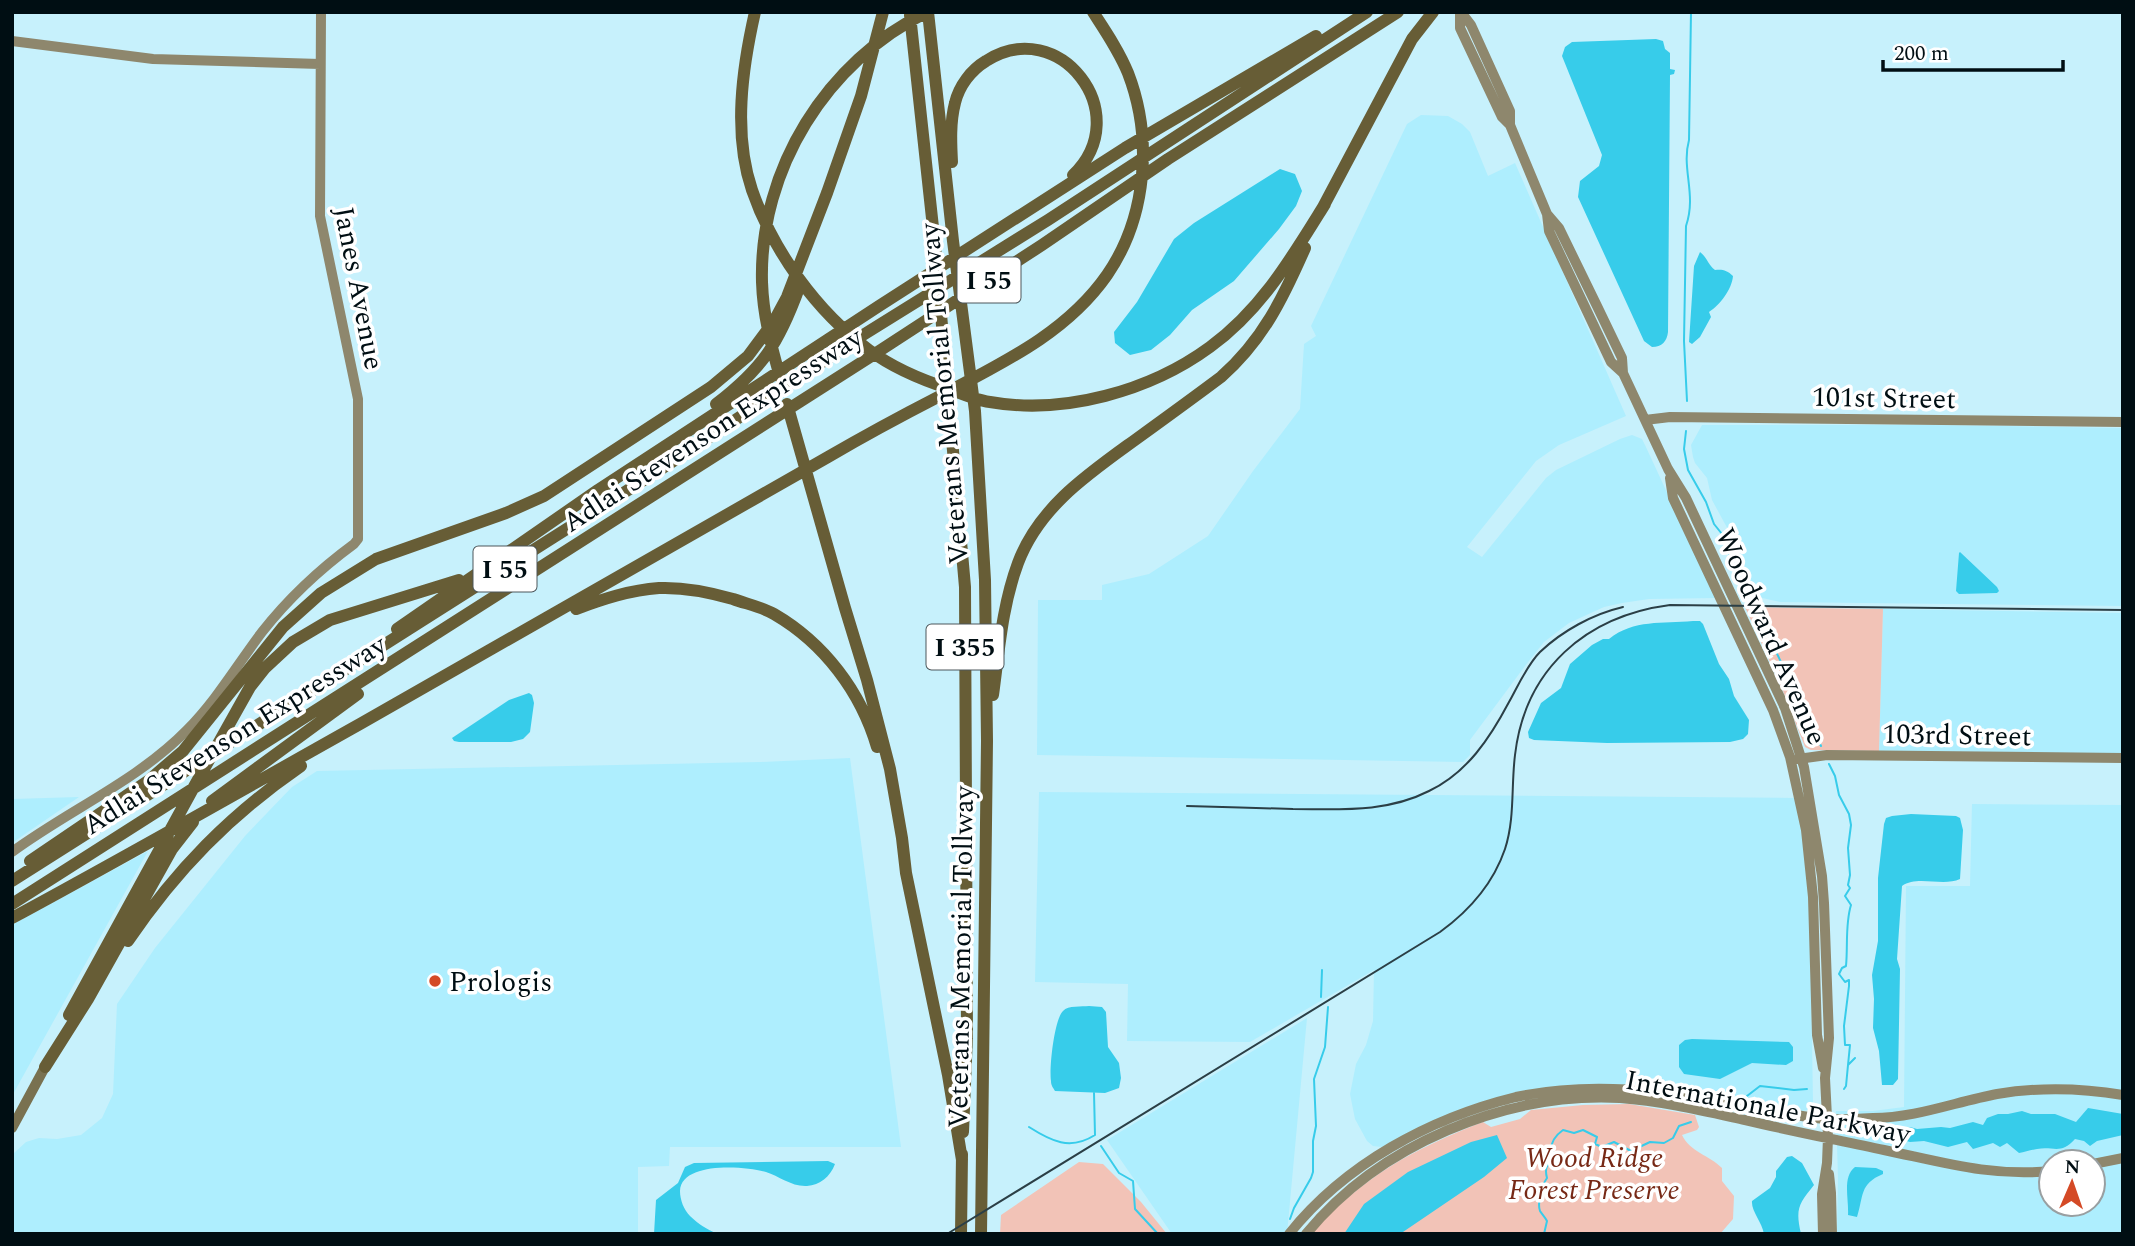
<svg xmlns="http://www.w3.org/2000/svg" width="2135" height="1246" font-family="Spectral,serif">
<rect width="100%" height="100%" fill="#c7f1fc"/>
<path fill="#aeeefe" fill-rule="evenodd" d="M 1421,115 L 1448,116 L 1462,124 L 1470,132 L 1488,176 L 1515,163 L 1626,416 L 1559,445 L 1536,461 L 1467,547 L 1482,557 L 1546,478 L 1556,470 L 1620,439 L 1632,435 L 1642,439 L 1645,445 L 1716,598 L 1649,599 L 1622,603 L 1604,607 L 1569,623 L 1544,642 L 1525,666 L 1470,740 L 1470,755 L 1463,762 L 1037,755 L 1038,600 L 1102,600 L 1102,585 L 1149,574 L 1208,536 L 1253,471 L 1300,409 L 1304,344 L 1316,336 L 1311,326 L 1407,124 Z
M 1702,425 L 1931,425 L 2123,428 L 2123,606 L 1780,602 L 1758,597 L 1752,591 L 1731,535 L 1712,500 L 1707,478 L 1695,463 L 1693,457 L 1691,445 Z
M 1883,609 L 2123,613 L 2123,754 L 1879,751 Z
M 850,758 L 901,1147 L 670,1147 L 669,1166 L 638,1167 L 638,1234 L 12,1234 L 13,1154 L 26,1142 L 39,1138 L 57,1139 L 81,1135 L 102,1118 L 113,1094 L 117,1004 L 155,948 L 245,836 L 292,787 L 317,771 L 761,762 Z
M 1039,792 L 1796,798 L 1804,843 L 1810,917 L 1813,1103 L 1807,1110 L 1803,1111 L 1674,1091 L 1515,1093 L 1469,1106 L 1426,1124 L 1382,1147 L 1373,1146 L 1367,1141 L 1355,1119 L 1350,1094 L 1356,1064 L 1366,1045 L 1373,1021 L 1374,970 L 1250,1042 L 1127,1041 L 1128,984 L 1035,982 Z
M 79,797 L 12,843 L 12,799 Z
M 1972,804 L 2123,805 L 2123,1234 L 1837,1234 L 1838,1178 L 1836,1111 L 1873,1111 L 1904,1107 L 1906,886 L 1970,886 ZM 2051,1162 L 2093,1162 L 2093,1204 L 2051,1204 Z
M 148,851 L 12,1096 L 12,925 Z
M 1307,1018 L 1287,1234 L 1172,1234 L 1107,1140 Z"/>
<path fill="#f2c3b7" d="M 1745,607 L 1883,609 L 1879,751 L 1811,750 L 1805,747 L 1783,691 Z
M 1629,1104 L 1695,1115 L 1699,1127 L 1697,1130 L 1682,1135 C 1690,1152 1709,1155 1722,1168 L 1722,1181 L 1734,1196 L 1733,1219 L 1720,1234 L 1311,1234 C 1362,1177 1413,1149 1483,1122 L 1491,1127 L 1520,1119 L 1531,1110 L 1583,1105 Z
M 1079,1162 L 1103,1164 L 1141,1202 L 1167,1234 L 1000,1234 L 1001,1215 Z"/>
<path fill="#37ccea" d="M 1656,39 L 1663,41 L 1665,49 L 1670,53 L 1670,69 L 1675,70 L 1674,74 L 1670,75 L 1668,332 C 1667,341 1662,347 1652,347 L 1644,341 L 1578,197 L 1580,181 L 1599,166 L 1602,155 L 1562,56 L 1565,47 L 1572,42 Z
M 1280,169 L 1295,174 L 1302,191 L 1296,206 L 1279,229 L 1234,281 L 1192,310 L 1170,335 L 1151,350 L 1130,355 L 1115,343 L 1114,332 L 1137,302 L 1174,239 L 1194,223 Z
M 1700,252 C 1707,257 1708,265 1715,270 C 1722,269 1727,270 1733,276 C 1732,289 1720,305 1709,312 L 1711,317 L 1700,337 L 1692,344 L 1689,342 L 1694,266 Z
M 1960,552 L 1997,587 L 1999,591 L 1997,593 L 1959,594 L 1956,591 L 1959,553 Z
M 1693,621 L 1700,621 L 1703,624 L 1719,664 L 1729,679 L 1734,696 L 1749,720 L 1748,734 L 1743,739 L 1730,742 L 1607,743 L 1534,740 L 1529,738 L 1528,732 L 1541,703 L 1561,688 L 1570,664 L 1592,645 L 1603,639 L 1609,639 C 1634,619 1662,624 1693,621 Z
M 529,693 L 532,695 L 534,703 L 530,732 L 523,739 L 511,742 L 459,742 L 454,741 L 452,738 L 509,700 Z
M 1911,814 L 1956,816 L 1960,818 L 1963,830 L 1960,879 C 1943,887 1917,875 1902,886 L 1897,959 L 1900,969 L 1898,1079 L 1893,1085 L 1882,1085 L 1879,1051 L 1873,1028 L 1874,999 L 1872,975 L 1878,941 L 1878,878 L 1884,824 L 1886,818 L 1892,816 Z
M 1089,1006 L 1102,1007 L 1106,1012 L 1108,1047 L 1119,1063 L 1121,1078 L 1119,1088 L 1105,1093 L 1055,1091 C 1053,1087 1051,1086 1051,1081 C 1049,1069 1054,1020 1063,1011 C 1068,1005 1082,1007 1089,1006 Z
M 1692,1039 L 1789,1042 L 1793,1047 L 1793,1061 L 1786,1065 L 1752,1063 L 1720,1079 L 1684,1074 L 1679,1067 L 1679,1045 L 1685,1040 Z
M 2088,1108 L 2123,1114 L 2123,1135 L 2097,1141 L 2090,1146 L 2084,1141 L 2075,1139 C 2061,1155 2054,1146 2037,1149 C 2031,1150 2025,1152 2019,1153 L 2007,1143 L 2000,1147 L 1993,1143 L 1973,1149 L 1967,1142 L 1948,1147 L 1924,1141 L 1910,1142 L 1903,1140 L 1901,1134 L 1902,1130 L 1910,1127 L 1917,1129 L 1941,1127 L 1950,1128 L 1973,1122 L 1983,1125 L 1987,1118 L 1998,1114 L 2008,1114 L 2022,1111 L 2031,1114 L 2055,1114 L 2076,1122 Z
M 1497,1135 L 1507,1158 L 1484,1177 L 1400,1234 L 1344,1234 L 1364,1204 L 1408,1172 L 1471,1142 Z
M 1792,1156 L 1802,1163 L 1814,1185 C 1799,1204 1795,1208 1801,1234 L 1764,1234 C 1762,1222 1751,1211 1752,1201 L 1770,1188 L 1776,1177 L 1776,1171 L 1787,1157 Z
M 828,1161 L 835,1164 C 830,1177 820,1185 807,1186 C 792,1187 779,1176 766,1172 C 746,1166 681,1161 680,1191 C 680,1200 684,1210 690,1216 C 698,1224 707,1229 717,1234 L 654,1234 L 656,1200 L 678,1183 L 685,1167 L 694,1163 Z
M 1855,1167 L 1876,1168 L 1883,1171 L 1883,1174 C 1859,1184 1864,1196 1857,1217 L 1848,1215 C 1849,1199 1842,1177 1855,1167 Z"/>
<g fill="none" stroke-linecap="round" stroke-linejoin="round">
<path stroke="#37ccea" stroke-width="2" d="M 1687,401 L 1684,341 L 1686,226 C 1697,194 1681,169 1689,140 L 1691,12
M 1686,431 L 1684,449 L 1688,470 L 1706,502 L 1714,524 L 1722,534 L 1728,552 L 1752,600
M 1759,616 L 1821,746
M 1829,764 L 1835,776 L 1839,795 L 1849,814 L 1851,825 L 1848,848 L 1850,875 L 1848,885 L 1850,888 L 1845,896 L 1851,905 C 1845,924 1848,946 1846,966 L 1842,968 L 1839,974 L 1845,982 L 1849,980 L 1849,986 L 1844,1026 L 1845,1045 L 1850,1045 L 1848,1065
M 1321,997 L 1322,970
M 1844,1089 L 1846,1086 L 1848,1065 L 1855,1058
M 1747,1096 L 1760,1086 L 1794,1090 L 1807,1089
M 1029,1127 C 1051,1141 1070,1151 1095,1135 L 1094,1093
M 1101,1146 L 1119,1173 L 1133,1181 L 1135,1209 L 1158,1234
M 1290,1219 L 1294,1208 L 1311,1178 L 1313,1172 L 1313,1141 L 1316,1126 L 1314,1079 L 1325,1047 L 1328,1007
M 1544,1234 L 1547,1221 C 1545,1217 1542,1214 1540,1211 C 1537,1203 1542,1185 1547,1178 C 1544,1167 1548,1164 1554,1157 L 1554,1153 L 1551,1150 C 1551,1141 1556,1135 1563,1130 L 1574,1133 L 1583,1130 L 1597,1137 L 1595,1144 L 1602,1147 L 1614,1142 L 1631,1151 L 1650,1142 L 1664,1143 L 1673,1138 L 1679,1126 L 1691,1122"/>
<path stroke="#8e876d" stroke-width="10" d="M 1460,12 L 1460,28 L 1502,117 L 1510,125 L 1547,214 L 1549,231 L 1611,362 L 1623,373
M 1461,12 L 1471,25 L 1510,111 L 1510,125
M 12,41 L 153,59 L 320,64
M 1547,214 L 1559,228 L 1597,306 L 1622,358 L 1623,373 L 1668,469 L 1686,498 L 1785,708 L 1804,767 L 1822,876 L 1824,903 L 1829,1038 L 1825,1078 L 1828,1137 L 1827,1163 L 1822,1194 L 1823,1234
M 1645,420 L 1670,417 L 2123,422
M 1670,478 L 1673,498 L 1773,710 L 1790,757 L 1806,830 L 1813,897 L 1817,1035 L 1823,1068
M 1798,759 L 1827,755 L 2123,758
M 12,852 C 69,810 137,781 187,730 C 216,701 237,665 262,632 C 288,599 320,569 354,544 L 358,539 L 358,399 L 320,216 L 321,12
M 2093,1164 L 2123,1158
M 1829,1174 L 1831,1193 L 1832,1234
M 1289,1234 C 1345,1164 1430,1118 1516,1097 C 1562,1087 1611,1087 1658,1092 C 1714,1098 1769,1113 1825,1119 C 1841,1120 1857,1119 1873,1118 C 1915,1118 1955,1102 1997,1094 C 2039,1087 2081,1088 2123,1095
M 1306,1234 C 1379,1145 1505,1092 1620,1098 C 1662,1101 1704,1111 1745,1120 C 1791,1131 1838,1140 1884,1150 C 1942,1162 1991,1177 2051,1171"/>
<path stroke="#797150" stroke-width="10" d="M 12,1128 L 45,1067"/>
<path stroke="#675d36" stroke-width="12" d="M 755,12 C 742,69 733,134 752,190 C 773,251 817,312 869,350 C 893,368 922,380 950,389 C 962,394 976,400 990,402 C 1064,415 1150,391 1210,347 C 1262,309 1292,257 1325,204
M 928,12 L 953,241 L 975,411 L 985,580 L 987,741 L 981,1234
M 910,15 L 935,246 L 965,587 L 967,1036 L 963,1132
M 952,162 C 951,143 950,122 955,103 C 959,86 971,70 986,61 C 1059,14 1137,114 1073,175
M 1322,209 L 1412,39 L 1433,12
M 780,377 C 771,345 763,315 762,282 C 759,169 827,61 927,12
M 716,404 C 763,368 779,343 799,288
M 787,404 L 845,608 L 867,680 L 890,769 L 902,838 L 906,873 L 948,1075 L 962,1160
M 576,609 C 603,599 630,590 659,588 C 685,587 709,592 733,599 C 747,604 762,607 774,614 C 824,643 861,692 877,747
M 397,629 L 598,490 L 879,306 L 1125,148 L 1316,36
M 993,695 C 999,651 1002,606 1018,563 C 1039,507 1088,474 1135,440 C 1164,419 1193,398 1221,377 C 1263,340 1283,298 1305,248
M 212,801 L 358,694
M 30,861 L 148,781 L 183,751 L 283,627 L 321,593 L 376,559 L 506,513 L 544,496 L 711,387 L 748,356 L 774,321 L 787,297 L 827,193 L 861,96 L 883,12
M 12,881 L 669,464 L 863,335 L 1048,220 L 1367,12
M 12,904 L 870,357 L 1042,245 L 1168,159 L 1398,12
M 12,918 C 129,855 244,789 360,724 C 517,636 673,547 828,457 C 864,436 901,416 938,397 C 1000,364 1066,334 1107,275 C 1147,217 1153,138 1128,73 C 1119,51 1106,32 1093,12
M 128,941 C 176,870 230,815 301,766
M 69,1015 L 195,785 L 250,687 L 265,668 L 293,642 L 330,620 L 459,580
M 45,1067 L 88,999 L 172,849 L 193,822
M 961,1234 L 962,1154"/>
<path stroke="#2b3f46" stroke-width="2" d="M 1187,806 C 1222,807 1258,808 1293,809 C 1340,809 1386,813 1429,791 C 1467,773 1490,738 1509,702 C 1518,686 1527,665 1540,652 C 1562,631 1593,614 1623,607
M 947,1234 L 1440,932 C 1469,911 1493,884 1505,849 C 1515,818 1511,787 1515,755 C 1525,669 1586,616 1670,605 L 2123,610"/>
</g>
<circle fill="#d44a26" stroke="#fff" stroke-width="2.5" cx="435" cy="981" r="7"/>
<g text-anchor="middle" stroke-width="7" stroke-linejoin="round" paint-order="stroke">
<g fill="#fff" stroke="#4c565a" stroke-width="2">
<rect x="957.5" y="257.5" width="63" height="45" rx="5"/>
<rect x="473.5" y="546.5" width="63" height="45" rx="5"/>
<rect x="926.5" y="624.5" width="77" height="45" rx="5"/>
</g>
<g font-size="26" font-weight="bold" fill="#000e13">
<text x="989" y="289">I 55</text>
<text x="505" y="578">I 55</text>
<text x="965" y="656">I 355</text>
</g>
<g font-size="28" fill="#000e13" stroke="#fff">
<text transform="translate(360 288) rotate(79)" y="10">Janes Avenue</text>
<text transform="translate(943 394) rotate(-95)" y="10">Veterans Memorial Tollway</text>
<text transform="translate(1884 397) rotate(1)" y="10">101st Street</text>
<text transform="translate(712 429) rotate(-33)" y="10">Adlai Stevenson Expressway</text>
<text transform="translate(1772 636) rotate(66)" y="10">Woodward Avenue</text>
<text transform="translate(234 734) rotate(-32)" y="10">Adlai Stevenson Expressway</text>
<text transform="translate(1957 734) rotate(1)" y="10">103rd Street</text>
<text transform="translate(960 957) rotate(-89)" y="10">Veterans Memorial Tollway</text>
<text transform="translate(1768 1106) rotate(11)" y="10">Internationale Parkway</text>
</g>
<g font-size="28" fill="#000e13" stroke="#fff" text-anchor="start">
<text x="449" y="991">Prologis</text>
</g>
<g font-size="28" font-style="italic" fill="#772916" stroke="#fff">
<text x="1594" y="1167">Wood Ridge<tspan x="1594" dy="32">Forest Preserve</tspan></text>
</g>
</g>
<rect width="2135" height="1246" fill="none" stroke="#000e13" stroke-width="28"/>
<g transform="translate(2072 1183) rotate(2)"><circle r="33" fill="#ffffff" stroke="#999fa1" stroke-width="2"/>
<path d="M0-5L12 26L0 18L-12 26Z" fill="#d44a26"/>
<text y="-10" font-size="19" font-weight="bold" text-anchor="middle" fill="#000e13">N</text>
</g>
<path d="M1883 60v10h180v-10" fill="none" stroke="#000e13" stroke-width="3.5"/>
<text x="1894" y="60" font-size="21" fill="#000e13" stroke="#ffffff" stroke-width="5" paint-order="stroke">200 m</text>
</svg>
